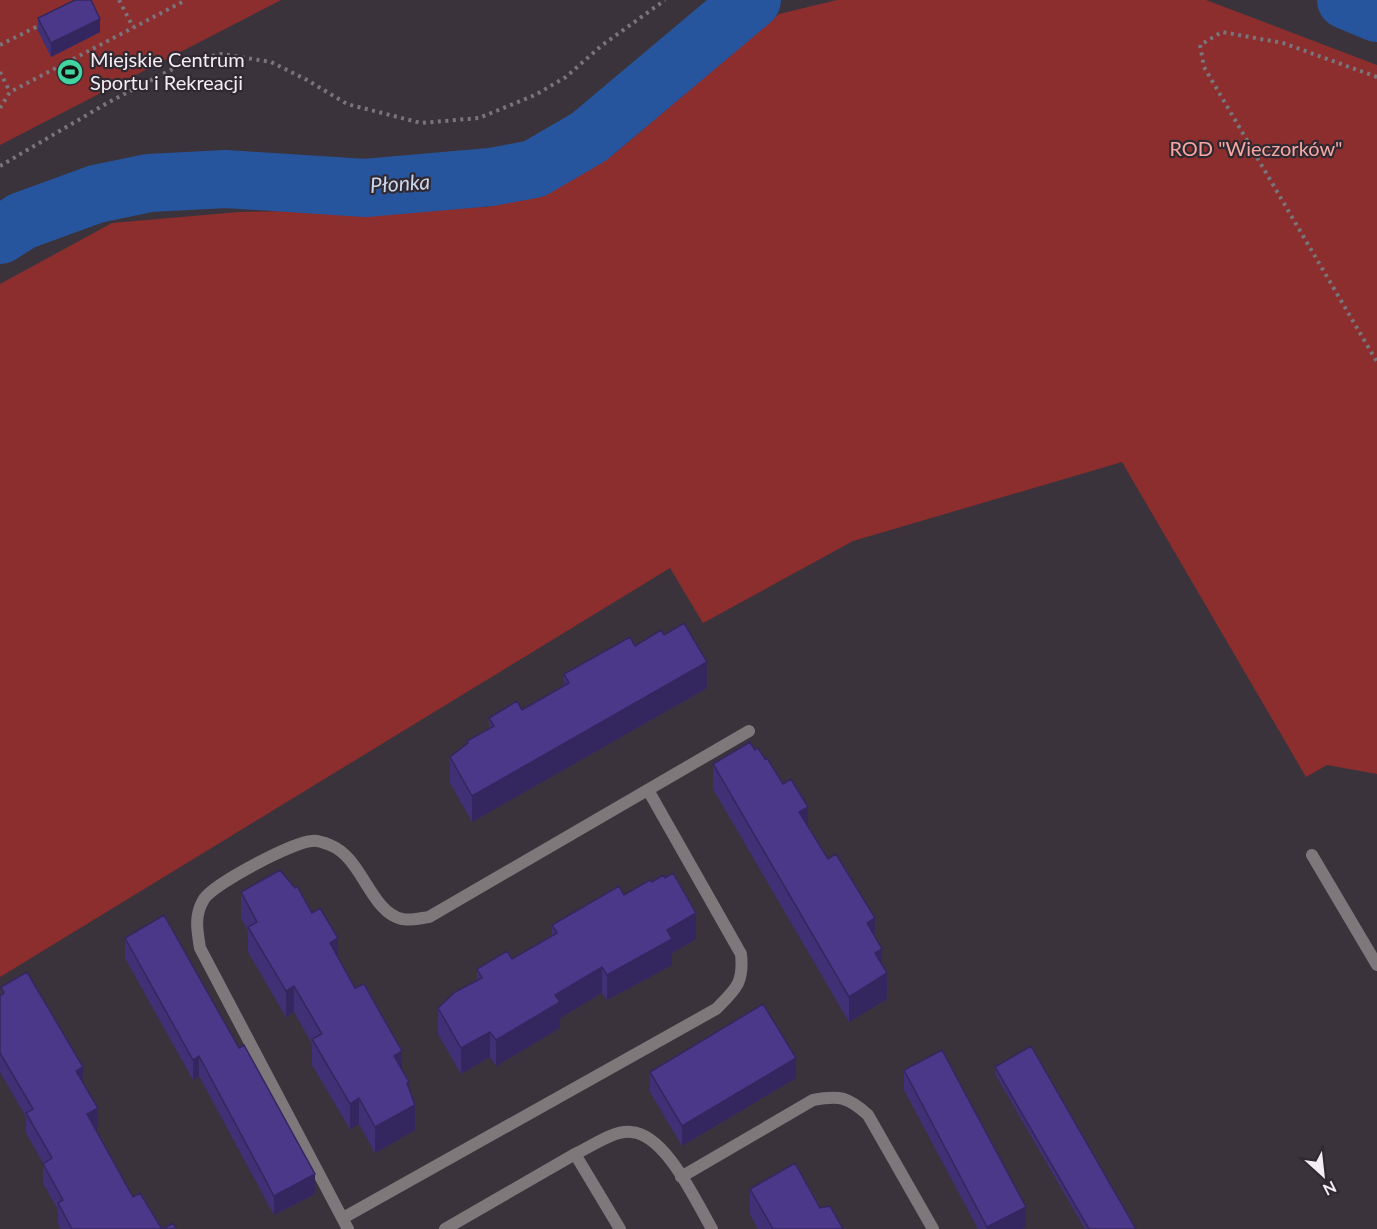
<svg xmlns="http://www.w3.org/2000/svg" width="1377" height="1229" font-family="Lato,sans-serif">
<rect width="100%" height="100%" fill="#3b333c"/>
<path fill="#8b2e2d" d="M 0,0 L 281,0 L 0,145 Z
M 837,0 L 1206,0 L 1377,65 L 1377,774 L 1327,765 L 1306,777 L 1122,462 L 853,541 L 703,623 L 670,568 L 0,977 L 0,284 L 112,223 L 239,212 L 488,207 L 614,154 L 779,14 Z"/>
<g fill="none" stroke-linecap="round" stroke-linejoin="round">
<path stroke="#27559d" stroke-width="58" d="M 1346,0 L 1377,13
M 0,235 L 22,221 L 96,194 L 149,183 L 226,179 L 365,188 L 491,177 L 534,169 L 589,137 L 752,0"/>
<path stroke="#7a747b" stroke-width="4" stroke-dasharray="3 4.5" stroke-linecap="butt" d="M 119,0 L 133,27
M 0,45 L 42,24
M 0,72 L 10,92
M 1377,77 L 1283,43 L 1222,32 L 1200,45 L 1204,67 L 1377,362
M 0,108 L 10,92 L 186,0
M 0,166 L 109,102 L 188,61 L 222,54 L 271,62 L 307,80 L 347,104 L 421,123 L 479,118 L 535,95 L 566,77 L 601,46 L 665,0"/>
<path stroke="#7e787b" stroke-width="12" d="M 1312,855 L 1377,965
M 575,1154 C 591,1147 613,1130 631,1132 C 666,1134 696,1202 712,1229
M 681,1177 L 813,1100 C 840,1095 848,1097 868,1115 L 933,1229
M 343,1218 L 716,1009 C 736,989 744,983 741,954 L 648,790
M 348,1229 L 200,948 C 197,930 194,915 204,899 C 215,883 293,842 312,841 C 317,840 325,843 330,845 C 362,857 371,913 402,919 C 409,921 421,918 429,917 L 749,731
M 445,1229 L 575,1154 L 620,1229"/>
</g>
<path fill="#403075" d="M 38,18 L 100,32 L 51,57 L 38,31 Z
M 664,635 L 707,688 L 472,822 L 450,783 L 450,757 L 467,744 L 467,741 L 489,729 L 489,718 L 522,710 L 564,685 L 564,674 L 635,646 Z
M 755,750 L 765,759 L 808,826 L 875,936 L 882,966 L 887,999 L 849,1022 L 713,789 L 713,764 Z
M 241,892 L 338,958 L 402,1070 L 409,1088 L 415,1130 L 375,1153 L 359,1124 L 350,1129 L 312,1065 L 312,1044 L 294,1012 L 286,1017 L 248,952 L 248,931 L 241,918 Z
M 624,895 L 696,939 L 672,953 L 672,965 L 607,1000 L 602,993 L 560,1018 L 560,1028 L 496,1066 L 490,1057 L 461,1074 L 438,1034 L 438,1008 L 477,980 L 477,969 L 512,959 L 552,936 L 552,925 Z
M 125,938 L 315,1194 L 274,1215 L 199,1076 L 193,1080 L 125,958 Z
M 1,987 L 83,1082 L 98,1128 L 95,1129 L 133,1197 L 162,1229 L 61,1229 L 58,1223 L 58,1210 L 43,1183 L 43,1163 L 26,1133 L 26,1117 L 0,1072 L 0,996 L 1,995 Z
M 995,1067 L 1136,1229 L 1085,1229 L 995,1074 Z
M 904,1070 L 1026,1227 L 1022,1229 L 978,1229 L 904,1090 Z
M 650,1072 L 796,1078 L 682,1146 L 650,1092 Z
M 750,1189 L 820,1208 L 843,1229 L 758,1229 L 750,1214 Z"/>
<path fill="#34275f" d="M 100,19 L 100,32 L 51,57 L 51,43 Z
M 707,662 L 707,688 L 472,822 L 472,796 Z
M 808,807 L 808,833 L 799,812 Z
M 696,913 L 696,939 L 672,953 L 672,965 L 607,1000 L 607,975 L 667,930 Z
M 875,918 L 875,944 L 867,923 Z
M 338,938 L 338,964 L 330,943 Z
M 882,949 L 882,975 L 875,953 Z
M 602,967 L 602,993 L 560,1018 L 560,1028 L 496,1066 L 496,1040 L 555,995 Z
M 887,973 L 887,999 L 849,1022 L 849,997 Z
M 294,986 L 294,1012 L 286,1017 L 286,991 Z
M 490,1032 L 490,1057 L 461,1074 L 461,1048 Z
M 402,1051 L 402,1076 L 394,1056 Z
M 199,1056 L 199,1076 L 193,1080 L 193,1060 Z
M 796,1058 L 796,1078 L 682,1146 L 682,1126 Z
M 83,1067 L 83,1087 L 76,1071 Z
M 359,1098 L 359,1124 L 350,1129 L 350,1104 Z
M 415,1105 L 415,1130 L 375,1153 L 375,1127 Z
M 98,1108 L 98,1128 L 87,1134 L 87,1114 Z
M 315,1174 L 315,1194 L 274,1215 L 274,1196 Z
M 1026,1207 L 1026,1227 L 1022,1229 L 987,1229 L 987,1227 Z"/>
<path fill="#4b3888" stroke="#34275f" stroke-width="1.5" d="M 75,0 L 91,0 L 100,19 L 51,43 L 38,18 Z
M 684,623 L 707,662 L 472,796 L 450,757 L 468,743 L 467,741 L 494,726 L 489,718 L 517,701 L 522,710 L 569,683 L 564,674 L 630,637 L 635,646 L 661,630 L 664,635 Z
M 750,742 L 755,750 L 758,748 L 765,759 L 767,758 L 783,784 L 791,779 L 808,807 L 799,812 L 828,859 L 836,854 L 875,918 L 867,923 L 882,949 L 875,953 L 887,973 L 849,997 L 713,764 Z
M 280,870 L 295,888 L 297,886 L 312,913 L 320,908 L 338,938 L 330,943 L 355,988 L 364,984 L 402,1051 L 394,1056 L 409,1082 L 407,1083 L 415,1105 L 375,1127 L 359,1098 L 350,1104 L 312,1039 L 322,1034 L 294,986 L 286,991 L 248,927 L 257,922 L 241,892 Z
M 673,873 L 696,913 L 667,930 L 672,939 L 607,975 L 602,967 L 555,995 L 560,1002 L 496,1040 L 490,1032 L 461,1048 L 438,1008 L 455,992 L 482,978 L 477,969 L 507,951 L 512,959 L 557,933 L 552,925 L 619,886 L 624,895 L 650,880 L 652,882 L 663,875 L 665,878 Z
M 164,915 L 239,1048 L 244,1045 L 315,1174 L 274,1196 L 199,1056 L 193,1060 L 125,938 Z
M 27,972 L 83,1067 L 76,1071 L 98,1108 L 87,1114 L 133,1197 L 140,1193 L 162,1229 L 72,1229 L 58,1203 L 63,1200 L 43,1164 L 52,1158 L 26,1113 L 33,1109 L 0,1053 L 0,996 L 4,993 L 1,987 Z
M 763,1004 L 796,1058 L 682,1126 L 650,1072 Z
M 1031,1046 L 1136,1229 L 1089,1229 L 995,1067 Z
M 942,1050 L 1026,1207 L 987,1227 L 904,1070 Z
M 795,1163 L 820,1208 L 830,1206 L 843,1229 L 773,1229 L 750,1189 Z
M 173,1223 L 176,1229 L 163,1229 Z"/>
<defs>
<symbol id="stadium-disc" viewBox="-11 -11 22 22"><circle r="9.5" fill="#42d4a0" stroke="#312932"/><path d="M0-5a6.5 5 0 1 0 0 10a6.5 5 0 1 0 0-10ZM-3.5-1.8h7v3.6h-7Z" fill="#111"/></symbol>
</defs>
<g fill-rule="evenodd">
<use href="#stadium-disc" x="55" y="57" width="30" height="30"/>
</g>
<g text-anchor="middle" stroke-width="4.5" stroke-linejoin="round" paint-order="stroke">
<g font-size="20" fill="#f3eef4" stroke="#312932" text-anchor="start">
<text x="90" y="67">Miejskie Centrum<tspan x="90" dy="23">Sportu i Rekreacji</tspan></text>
</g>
<g font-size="20" fill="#f6a7a1" stroke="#312932">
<text x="1256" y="156">ROD "Wieczorków"</text>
</g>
<g font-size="21" font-style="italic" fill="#cbd8ec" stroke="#312932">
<text transform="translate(400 184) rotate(-4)" y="7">Płonka</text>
</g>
</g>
<g transform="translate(1323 1175) rotate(153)" stroke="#312932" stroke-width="4.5" paint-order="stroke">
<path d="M0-4.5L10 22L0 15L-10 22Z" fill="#f3eef4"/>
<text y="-9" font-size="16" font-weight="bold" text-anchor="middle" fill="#f3eef4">N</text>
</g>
</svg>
